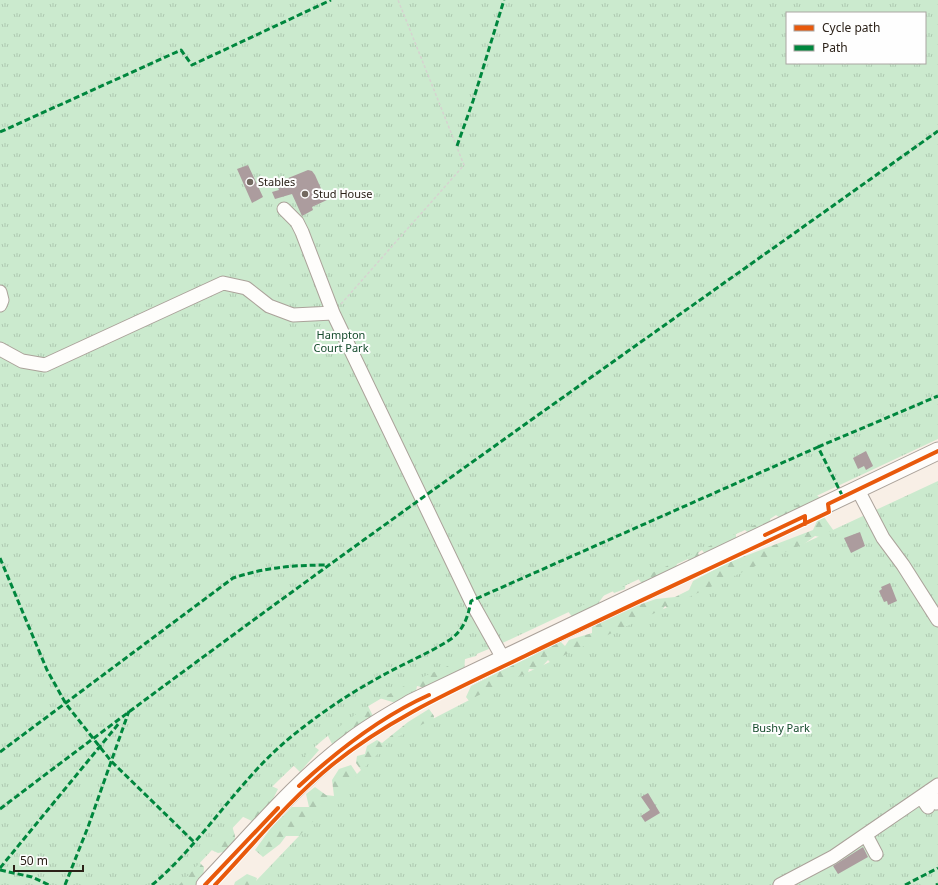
<svg xmlns="http://www.w3.org/2000/svg" width="938" height="885" font-family="'Noto Sans',sans-serif">
<defs>
<pattern id="forest-firs" width="22" height="20" patternUnits="userSpaceOnUse"><rect width="22" height="20" fill="#cbeace"/><path d="M5 1l3.5 6h-7zM16 11l3.5 6h-7z" fill="#aec8b0"/></pattern>
<pattern id="park-tufts" width="24" height="20" patternUnits="userSpaceOnUse"><rect width="24" height="20" fill="#cbeace"/><path d="M3 7l-1-3M5 7V3M7 7l1-3M15 17l-1-3M17 17v-4M19 17l1-3" fill="none" stroke="#aec8b0"/></pattern>
</defs>
<rect width="100%" height="100%" fill="#f8efe6"/>
<path fill="url(#forest-firs)" d="M 811,490 L 820,498 L 784,521 L 776,515 L 770,519 L 771,527 L 753,537 L 745,530 L 736,534 L 736,545 L 709,559 L 702,550 L 698,553 L 701,560 L 691,565 L 688,559 L 677,564 L 674,575 L 645,587 L 635,575 L 626,580 L 625,589 L 614,593 L 610,587 L 597,605 L 573,618 L 564,606 Z
M 824,517 L 836,534 L 829,539 L 815,536 L 800,547 L 677,615 L 665,606 L 650,630 L 557,670 L 548,660 L 539,670 L 529,669 L 527,677 L 473,706 L 466,697 L 471,686 L 560,641 L 565,646 L 569,640 L 592,633 L 592,626 L 636,606 L 656,599 L 675,597 L 689,590 L 693,581 L 727,563 L 813,530 L 817,521 Z
M 482,643 L 476,656 L 465,659 L 464,672 L 426,688 L 417,686 L 415,696 L 399,704 L 376,697 Z
M 367,704 L 374,718 L 334,748 L 323,726 Z
M 429,709 L 434,716 L 433,727 L 300,836 L 286,836 L 280,844 L 263,857 L 255,850 L 271,828 L 292,807 L 309,807 L 306,794 L 315,787 L 326,795 L 334,796 L 332,780 L 339,769 L 351,765 L 357,774 L 361,770 L 356,763 L 357,756 L 365,754 L 367,746 L 377,740 L 382,743 L 408,722 Z
M 312,745 L 319,750 L 300,772 L 282,754 Z
M 265,783 L 278,789 L 273,799 L 254,822 L 237,814 Z
M 231,822 L 235,836 L 234,850 L 218,853 L 205,847 Z
M 195,858 L 204,867 L 203,880 L 198,885 L 159,885 Z
M 247,874 L 257,878 L 255,885 L 234,885 L 235,882 Z"/>
<path fill="url(#park-tufts)" fill-rule="evenodd" d="M 0,0 L 938,0 L 938,439 L 496,646 C 448,666 398,685 355,715 C 289,762 235,827 179,885 L 0,885 ZM 787,13 L 925,13 L 925,63 L 787,63 Z
M 938,481 L 938,885 L 252,885 L 390,741 L 481,694 Z"/>
<path fill="#ac9c9e" d="M 248,165 L 263,197 L 252,203 L 237,169 Z
M 308,170 L 312,171 L 315,175 L 323,193 L 326,192 L 329,199 L 312,207 L 313,210 L 302,216 L 292,194 L 275,199 L 272,192 L 279,190 L 276,183 Z
M 866,451 L 873,466 L 866,470 L 864,466 L 858,469 L 853,458 Z
M 860,532 L 865,546 L 851,553 L 844,538 Z
M 890,583 L 897,601 L 888,605 L 887,601 L 884,602 L 879,591 L 882,589 L 881,587 Z
M 648,793 L 660,813 L 645,822 L 641,816 L 650,810 L 641,797 Z
M 863,847 L 868,857 L 838,874 L 833,866 Z"/>
<g fill="none" stroke-linecap="round" stroke-linejoin="round">
<defs>
<path id="minor" d="M 284,209 L 297,222 L 302,232 L 333,313 L 471,601 L 504,660
M 0,292 L 2,300 L 0,305
M 0,349 L 22,361 L 45,365 L 223,283 L 246,288 L 269,306 L 293,315 L 333,313
M 858,490 L 883,538 L 903,565 L 938,620
M 929,791 L 936,803
M 921,797 L 928,807
M 866,835 L 876,854
M 780,885 L 833,857 L 938,785"/>
<path id="major" d="M 205,885 C 252,836 296,782 351,741 C 370,726 392,714 413,702 L 938,451"/>
</defs>
<use href="#minor" stroke="#aba29a" stroke-width="15"/>
<use href="#major" stroke="#aba29a" stroke-width="19"/>
<path stroke="#d6d3d0" stroke-width="1.5" stroke-dasharray="3 2" stroke-linecap="butt" d="M 341,304 L 464,165 L 398,0"/>
<use href="#minor" stroke="#fefdfb" stroke-width="13"/>
<use href="#major" stroke="#fefdfb" stroke-width="17"/>
<path stroke="#00873e" stroke-width="3" stroke-dasharray="6 3" stroke-linecap="butt" d="M 0,132 L 181,50 L 192,65 L 331,0
M 457,146 L 473,101 L 504,0
M 818,447 L 938,396
M 0,558 L 47,670 L 66,704 L 111,761 L 194,842
M 0,752 L 233,578 C 267,567 294,565 330,565
M 0,809 C 307,575 624,355 938,131
M 0,868 L 120,722
M 0,870 L 32,877 L 49,885
M 65,885 L 88,827 L 129,711
M 152,885 C 202,843 236,784 286,741 C 315,717 345,696 378,678 C 402,664 428,654 451,639 C 464,629 468,617 471,601 L 818,447 L 843,497
M 905,885 L 938,868
M 936,885 L 938,884"/>
<defs>
<path id="cycleway" d="M 765,535 L 805,516 L 805,524
M 299,786 C 338,750 380,717 429,695
M 205,885 L 278,808
M 215,885 C 253,845 289,800 332,765 C 391,717 461,687 529,654 C 628,606 729,560 829,512 L 828,504 L 938,451"/>
</defs>
<use href="#cycleway" stroke="#fefefe" stroke-width="6"/>
<use href="#cycleway" stroke="#e8590c" stroke-width="4"/>
</g>
<g fill="#736960" stroke="#fefefe" stroke-width="1.5">
<circle cx="250" cy="182" r="4"/>
<circle cx="305" cy="194" r="4"/>
</g>
<g text-anchor="middle" stroke-width="4" stroke-linejoin="round" paint-order="stroke">
<g font-size="11" fill="#2b2118" stroke="#fefefe" text-anchor="start">
<text x="258" y="186">Stables</text>
<text x="313" y="198">Stud House</text>
</g>
<g font-size="11" fill="#154b2c" stroke="#fefefe">
<text x="341" y="339">Hampton<tspan x="341" dy="13">Court Park</tspan></text>
<text x="781" y="732">Bushy Park</text>
</g>
</g>
<rect x="786" y="12" width="140" height="52" fill="#fefefe" stroke="#aaa6a2"/>
<rect x="794" y="25" width="20" height="6" fill="#e8590c" stroke="#aaa6a2"/>
<text x="822" y="32" font-size="12" fill="#2b2118">Cycle path</text>
<rect x="794" y="45" width="20" height="6" fill="#00873e" stroke="#aaa6a2"/>
<text x="822" y="52" font-size="12" fill="#2b2118">Path</text>
<path d="M14 865v6h69v-6" fill="none" stroke="#2b2118" stroke-width="2"/>
<text x="20" y="865" font-size="12" fill="#2b2118" stroke="#fefefe" stroke-width="3" paint-order="stroke">50 m</text>
</svg>
